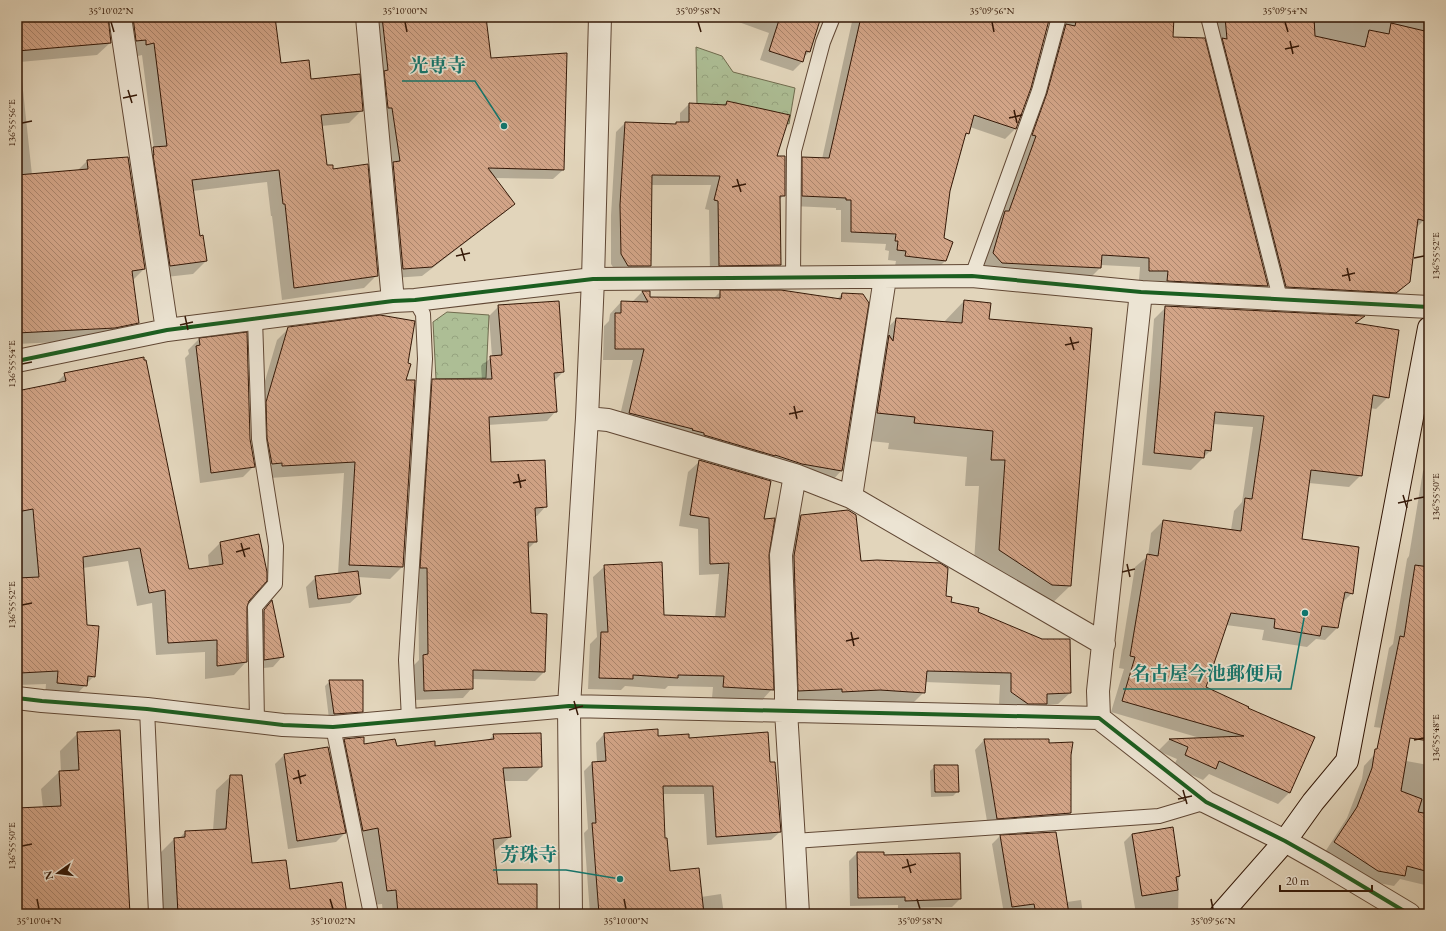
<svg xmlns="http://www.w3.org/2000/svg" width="1446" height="931" font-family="'EB Garamond','Noto Serif JP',serif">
<defs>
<pattern id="park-crowns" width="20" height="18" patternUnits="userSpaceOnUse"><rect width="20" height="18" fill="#adbe95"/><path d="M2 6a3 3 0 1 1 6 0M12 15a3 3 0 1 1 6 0" fill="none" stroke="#95a37f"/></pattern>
<pattern id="building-back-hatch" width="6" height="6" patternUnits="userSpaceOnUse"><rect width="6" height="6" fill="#d2a487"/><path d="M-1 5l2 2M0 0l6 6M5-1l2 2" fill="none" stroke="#ab856c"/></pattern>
</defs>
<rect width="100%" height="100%" fill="#e2d5bb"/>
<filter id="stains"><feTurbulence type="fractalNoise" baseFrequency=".005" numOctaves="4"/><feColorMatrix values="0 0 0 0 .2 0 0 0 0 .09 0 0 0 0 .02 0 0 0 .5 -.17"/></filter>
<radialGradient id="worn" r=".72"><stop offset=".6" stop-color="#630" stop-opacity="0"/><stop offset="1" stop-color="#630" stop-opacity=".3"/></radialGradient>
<path fill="url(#park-crowns)" stroke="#706b4e" d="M 696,47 L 722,56 L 733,72 L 795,88 L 789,124 L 735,107 L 697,106 Z
M 447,312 L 489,315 L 486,378 L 436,379 L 433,322 Z"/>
<path fill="#0003" d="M 17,17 L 274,17 L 280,64 L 362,110 L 349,123 L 322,126 L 327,166 L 332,170 L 377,275 L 364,288 L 282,300 L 272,216 L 271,216 L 267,182 L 193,191 L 200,237 L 206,261 L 193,274 L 157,278 L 141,161 L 154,149 L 142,55 L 134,57 L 111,18 L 107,17 L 110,43 L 97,55 L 20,62 L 32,175 L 77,171 L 87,161 L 144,269 L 133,280 L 138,323 L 125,335 L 101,340 L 17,344 Z
M 372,17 L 485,17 L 490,59 L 563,170 L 553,179 L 494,178 L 514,204 L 504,213 L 422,276 L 393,278 Z
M 725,17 L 820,17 L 809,52 L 803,58 L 802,62 L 793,71 L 760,60 L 769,33 Z
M 853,17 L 1173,17 L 1172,38 L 1267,286 L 1257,296 L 1157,291 L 1158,281 L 1139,280 L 1140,267 L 1101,265 L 1100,268 L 1090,278 L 992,273 L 984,264 L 1027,146 L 1023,145 L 1055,21 L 1050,18 L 1049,19 L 1030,88 L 1015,129 L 1005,139 L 970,127 L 968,133 L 963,138 L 949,191 L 943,239 L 945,261 L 935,271 L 895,266 L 896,261 L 888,260 L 889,251 L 885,250 L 886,244 L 841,242 L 841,210 L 836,210 L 836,208 L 792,206 L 793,168 L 803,158 L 822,159 Z
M 1215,17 L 1403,17 L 1429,23 L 1429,196 L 1424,220 L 1416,228 L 1409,281 L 1399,292 L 1385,302 L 1276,297 Z
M 727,102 L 775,157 L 784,195 L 779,200 L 780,265 L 770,274 L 710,275 L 709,210 L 705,209 L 711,185 L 651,185 L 650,266 L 640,275 L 618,275 L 611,264 L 611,215 L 616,132 L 625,123 L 674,125 L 676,123 L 680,123 L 680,113 L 689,104 L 723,105 Z
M 642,292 L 649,292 L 649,298 L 713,299 L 720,292 L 837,299 L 842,294 L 867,303 L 841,471 L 830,483 L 618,424 L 633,360 L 603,360 L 604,326 L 609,321 L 610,314 L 621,302 L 632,302 Z
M 964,301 L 988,320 L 1070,586 L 1043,612 L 973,577 L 979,486 L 965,486 L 967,457 L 888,449 L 889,443 L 851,439 L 870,346 L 896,319 L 943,323 Z
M 499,306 L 563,372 L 554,381 L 556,411 L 547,421 L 488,425 L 490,463 L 546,506 L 537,516 L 535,516 L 536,541 L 527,550 L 530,614 L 544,672 L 535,681 L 472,679 L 472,688 L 463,698 L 415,700 L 414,665 L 419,660 L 418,577 L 423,390 L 433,380 L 482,380 L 481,366 L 492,357 L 489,316 Z
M 1166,307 L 1362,317 L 1355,324 L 1388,397 L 1376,409 L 1370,408 L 1361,475 L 1349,487 L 1309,483 L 1301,540 L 1352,593 L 1342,603 L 1337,628 L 1325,640 L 1316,639 L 1307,647 L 1262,640 L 1264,630 L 1226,625 L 1205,687 L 1247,709 L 1290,792 L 1278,804 L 1209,774 L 1203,780 L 1173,767 L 1177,759 L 1158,751 L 1169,740 L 1200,738 L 1111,712 L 1124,669 L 1119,668 L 1135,567 L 1148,556 L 1151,533 L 1163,521 L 1231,530 L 1234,511 L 1242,502 L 1253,427 L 1213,424 L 1210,451 L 1191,470 L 1142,465 L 1148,400 L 1154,319 Z
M 289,328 L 405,381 L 402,567 L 390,579 L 358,577 L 360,594 L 350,603 L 309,608 L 306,587 L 316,577 L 338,574 L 344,473 L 270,478 L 255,415 L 277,340 Z
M 199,339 L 250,439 L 254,466 L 243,477 L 200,483 L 185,358 L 189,354 L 188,350 Z
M 65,374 L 189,570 L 209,567 L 208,555 L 220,543 L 248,601 L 246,606 L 246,662 L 234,675 L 205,679 L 205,652 L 156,655 L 152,603 L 137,606 L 128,561 L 83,568 L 87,626 L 94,676 L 73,698 L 45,696 L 46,684 L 17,685 L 17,392 L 54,385 Z
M 700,461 L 768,555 L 772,689 L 761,701 L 712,698 L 713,687 L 668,686 L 665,689 L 625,686 L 621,690 L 588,689 L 590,644 L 597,637 L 593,577 L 605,566 L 663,616 L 715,618 L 719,574 L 699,575 L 698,529 L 679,526 L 688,472 Z
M 1429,465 L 1429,727 L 1422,733 L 1374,727 L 1389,648 L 1393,644 L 1407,559 L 1409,556 L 1423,471 Z
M 801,516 L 860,562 L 945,597 L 950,603 L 977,613 L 1070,693 L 1058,704 L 1046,705 L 1035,716 L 1016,715 L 999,704 L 1000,685 L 925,682 L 924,692 L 912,704 L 868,701 L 831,704 L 830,700 L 787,702 L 789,528 Z
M 272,602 L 282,657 L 273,667 L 255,669 L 254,621 Z
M 330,681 L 362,711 L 358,716 L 329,719 L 325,686 Z
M 78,733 L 129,914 L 17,914 L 17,809 L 43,808 L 41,789 L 59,772 L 61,772 L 60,751 Z
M 604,734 L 688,739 L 769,763 L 780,832 L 771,840 L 707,845 L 704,794 L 663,794 L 664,839 L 670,872 L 701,897 L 721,894 L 724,914 L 590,914 L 584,833 L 588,829 L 584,771 L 593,762 L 597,762 L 596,743 Z
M 494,735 L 541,767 L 527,781 L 503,781 L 510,837 L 495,851 L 494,851 L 497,885 L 536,914 L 383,914 L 382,904 L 373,905 L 364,842 L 349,844 L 346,832 L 336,842 L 288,849 L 275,764 L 284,755 L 329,755 L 344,740 L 363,745 L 434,747 L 487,741 Z
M 984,740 L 1048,744 L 1070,755 L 1070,813 L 1061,822 L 988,827 L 975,750 Z
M 1374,755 L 1428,765 L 1427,780 L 1429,780 L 1429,886 L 1400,879 L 1394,886 L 1368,881 L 1325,852 L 1347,818 L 1362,779 L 1364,766 Z
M 935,766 L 958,791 L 953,796 L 931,797 L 930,771 Z
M 231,776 L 251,864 L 289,890 L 346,914 L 163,914 L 160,853 L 174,839 L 179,839 L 185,832 L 213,830 L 216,790 Z
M 1055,833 L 1067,902 L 1081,900 L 1083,914 L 1004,914 L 992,844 L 1000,836 Z
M 1132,834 L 1179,875 L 1178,914 L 1136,914 L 1124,842 Z
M 857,853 L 883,856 L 959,854 L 960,899 L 952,907 L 898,908 L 898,905 L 850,906 L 849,861 Z
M 783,909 L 784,914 L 741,914 Z"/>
<path fill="url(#building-back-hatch)" stroke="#341807" d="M 17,17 L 108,17 L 111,43 L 17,51 Z
M 133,17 L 275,17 L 281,63 L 309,60 L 311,79 L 360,74 L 363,111 L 321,115 L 327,165 L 333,165 L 333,169 L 368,164 L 378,276 L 294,288 L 285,204 L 283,204 L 279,170 L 192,180 L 200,236 L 203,235 L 207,261 L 170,266 L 153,155 L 154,155 L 153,147 L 167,146 L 154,43 L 146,45 L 146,40 L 136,41 Z
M 382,17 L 486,17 L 491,58 L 567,53 L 564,170 L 488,168 L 515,204 L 432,267 L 403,269 L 393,162 L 400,161 L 392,108 L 388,108 L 384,71 L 388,70 Z
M 780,17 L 821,17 L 810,52 L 806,51 L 803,62 L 769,51 Z
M 861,17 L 1039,17 L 1049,20 L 1031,88 L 1016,129 L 974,115 L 969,134 L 966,133 L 950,191 L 944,238 L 953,242 L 946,261 L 905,256 L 906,251 L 897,250 L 898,241 L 895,241 L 896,234 L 851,232 L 851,200 L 846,200 L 846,198 L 802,196 L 802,157 L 829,158 Z
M 1077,17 L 1174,17 L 1173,37 L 1205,38 L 1268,286 L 1167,281 L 1168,271 L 1149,271 L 1149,258 L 1102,255 L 1101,268 L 1002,263 L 993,253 L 1005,211 L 1009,211 L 1036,136 L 1032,135 L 1047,93 L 1066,24 L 1075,26 Z
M 1225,17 L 1314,17 L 1315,36 L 1365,47 L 1369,30 L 1389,34 L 1391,23 L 1429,32 L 1429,201 L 1425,221 L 1418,219 L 1410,282 L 1396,293 L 1286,287 L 1222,38 L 1227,39 Z
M 727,101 L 790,115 L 777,156 L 785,156 L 785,196 L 780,196 L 781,265 L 719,266 L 718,201 L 714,200 L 720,176 L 652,175 L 651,266 L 628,266 L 621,254 L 620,205 L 625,122 L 676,124 L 676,122 L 689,122 L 689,103 L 726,105 Z
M 128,157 L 145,269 L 132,271 L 139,323 L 115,328 L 17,333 L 17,277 L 21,277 L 19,227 L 17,227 L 17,175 L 88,169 L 87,160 Z
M 720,290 L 781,290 L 841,299 L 842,293 L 863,294 L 869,303 L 842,471 L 802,464 L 775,455 L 775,456 L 704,435 L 704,433 L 692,430 L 693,429 L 629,413 L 644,349 L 615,349 L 615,313 L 621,313 L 621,301 L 648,302 L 642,291 L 650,291 L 650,297 L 720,298 Z
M 964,300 L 991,303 L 989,319 L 1092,328 L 1071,586 L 1052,585 L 999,550 L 1005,460 L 991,460 L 993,431 L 914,423 L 915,417 L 877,413 L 889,335 L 893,341 L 896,318 L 962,323 Z
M 559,301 L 564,372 L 554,373 L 557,412 L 489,417 L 491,462 L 545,460 L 547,507 L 535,508 L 537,542 L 528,542 L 531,613 L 547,614 L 545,672 L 473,670 L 473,689 L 424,691 L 423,655 L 428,654 L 427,568 L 420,568 L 432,379 L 492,379 L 490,356 L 502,355 L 498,305 Z
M 1165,306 L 1365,316 L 1355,323 L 1399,330 L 1389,398 L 1373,395 L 1362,476 L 1311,470 L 1302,539 L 1359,547 L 1353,594 L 1345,592 L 1338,628 L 1322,626 L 1320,636 L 1274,628 L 1275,619 L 1231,613 L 1206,687 L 1249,707 L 1248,708 L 1315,737 L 1290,793 L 1219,761 L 1216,769 L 1185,755 L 1188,747 L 1169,739 L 1244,736 L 1122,701 L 1135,657 L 1130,656 L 1147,554 L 1158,556 L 1163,520 L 1241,531 L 1245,498 L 1252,499 L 1264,416 L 1215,412 L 1211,451 L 1205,450 L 1204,458 L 1154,453 L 1160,387 Z
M 380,315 L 415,321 L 408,363 L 411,364 L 406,380 L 415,380 L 403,567 L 349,565 L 355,462 L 282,466 L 282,463 L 272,464 L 267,438 L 266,402 L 288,327 Z
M 247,332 L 250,439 L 255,467 L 211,473 L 196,346 L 200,345 L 199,338 Z
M 144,357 L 144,360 L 146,360 L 189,569 L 223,564 L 220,542 L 259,534 L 267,572 L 267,581 L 249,601 L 247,607 L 247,662 L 217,666 L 217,640 L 168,643 L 165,590 L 149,593 L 140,548 L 83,557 L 87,625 L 99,626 L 95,677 L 88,676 L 87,686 L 57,683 L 58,671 L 20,673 L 20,669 L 17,669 L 17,630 L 20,630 L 17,578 L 39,577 L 33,509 L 17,512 L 17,391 L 66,381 L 64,373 Z
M 699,460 L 771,481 L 764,519 L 775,518 L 769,555 L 774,690 L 723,687 L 724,676 L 678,675 L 678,678 L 633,675 L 633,679 L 599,678 L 601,632 L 608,632 L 604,565 L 662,562 L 664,615 L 725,617 L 729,563 L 710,564 L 709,518 L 690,515 Z
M 848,510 L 856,515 L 861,561 L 877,560 L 940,563 L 948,568 L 946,596 L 952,597 L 951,602 L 979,608 L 978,612 L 1042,639 L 1070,639 L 1071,693 L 1047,694 L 1047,704 L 1028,704 L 1011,692 L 1011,673 L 927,671 L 925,693 L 880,690 L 842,692 L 842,689 L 798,691 L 794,556 L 801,515 Z
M 1415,565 L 1429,567 L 1429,741 L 1410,738 L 1401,791 L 1422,799 L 1418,812 L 1429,814 L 1429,872 L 1407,866 L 1405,876 L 1378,871 L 1334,842 L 1357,807 L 1372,768 L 1375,749 L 1377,749 L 1400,636 L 1404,637 Z
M 358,571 L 361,594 L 318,599 L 315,576 Z
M 272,600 L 284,657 L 264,660 L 264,610 Z
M 329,680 L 363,680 L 363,712 L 334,714 Z
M 658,729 L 658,736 L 689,734 L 689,738 L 768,732 L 770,762 L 775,762 L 781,832 L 716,837 L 713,786 L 663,786 L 665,838 L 667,838 L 670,871 L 699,868 L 704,914 L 599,914 L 592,823 L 596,823 L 592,762 L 606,761 L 604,733 Z
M 120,730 L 130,914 L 17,914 L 17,808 L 61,806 L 59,771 L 79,770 L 77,732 Z
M 541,733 L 542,767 L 503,768 L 511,837 L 493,839 L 498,884 L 537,884 L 537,914 L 398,914 L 396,890 L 387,891 L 378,828 L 363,831 L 344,739 L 364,737 L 364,744 L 395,739 L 397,746 L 435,741 L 435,746 L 494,739 L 493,734 Z
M 984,739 L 1049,739 L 1049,743 L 1073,742 L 1071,755 L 1071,813 L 997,819 Z
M 328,747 L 346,833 L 297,841 L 284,754 Z
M 934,765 L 958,765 L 959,792 L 935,792 Z
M 230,775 L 242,775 L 252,863 L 286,860 L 290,889 L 342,882 L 347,914 L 178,914 L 174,838 L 185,837 L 185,831 L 226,829 Z
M 1173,827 L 1180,876 L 1176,877 L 1178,890 L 1142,896 L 1132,834 Z
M 1056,832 L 1069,914 L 1036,914 L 1034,904 L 1012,907 L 1000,835 Z
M 857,852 L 884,852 L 884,855 L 960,853 L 961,899 L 905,901 L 905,897 L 858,898 Z"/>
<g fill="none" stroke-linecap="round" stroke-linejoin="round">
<defs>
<path id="lane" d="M 1208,17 L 1280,298
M 972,276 L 1039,91 L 1059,17
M 793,277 L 794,151 L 823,42 L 833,17
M 255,319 L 259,439 L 276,546 L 275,584 L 255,607 L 257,722
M 147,709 L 156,914
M 409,719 L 406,660 L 425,359 L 423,314 L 415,300
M 333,727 L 371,914
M 794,841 L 1159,816 L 1206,802"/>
<path id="street" d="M 120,17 L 167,330
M 367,17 L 393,301
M 17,361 L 167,330 L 393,301 L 415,300 L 593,279 L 972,276 L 1141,292 L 1429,307
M 587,418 L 608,420 L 795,475 L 851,497 L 1104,644
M 795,475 L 781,555 L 786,688 L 786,711 L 794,841 L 798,914
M 851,497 L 885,278
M 17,698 L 42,701 L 147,709 L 283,725 L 333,727 L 569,706 L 1099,718 L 1206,802 L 1285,841 L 1324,863 L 1409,914
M 1099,718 L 1098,691 L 1141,292
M 571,914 L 569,706 L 587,418 L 593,279 L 600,17"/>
<path id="secondary" d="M 1221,914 L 1285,841 L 1313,802 L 1347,761 L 1429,328"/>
</defs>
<use href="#lane" stroke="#604734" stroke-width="16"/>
<use href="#street" stroke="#604734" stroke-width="24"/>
<use href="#secondary" stroke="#341807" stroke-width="24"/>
<use href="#lane" stroke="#ece4d3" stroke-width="14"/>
<use href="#street" stroke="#ece4d3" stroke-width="22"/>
<use href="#secondary" stroke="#ece4d3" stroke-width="22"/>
<defs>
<path id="cycleway" d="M 17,361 L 167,330 L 393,301 L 415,300 L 593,279 L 972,276 L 1141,292 L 1429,307
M 17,698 L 42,701 L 147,709 L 283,725 L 333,727 L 569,706 L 1099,718 L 1206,802 L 1285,841 L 1324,863 L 1409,914"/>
</defs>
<use href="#cycleway" stroke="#ece4d3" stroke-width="6"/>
<use href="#cycleway" stroke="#1b5e20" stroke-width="4"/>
</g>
<path fill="none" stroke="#341807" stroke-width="1.5" d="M 111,22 L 114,32M 405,22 L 407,32M 698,22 L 701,32M 992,22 L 994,32M 1285,22 L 1288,32M 1290,41 L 1293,54M 1285,49 L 1299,46M 128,90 L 132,103M 123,98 L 137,95M 1014,110 L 1017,123M 1009,118 L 1022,115M 22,123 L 32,121M 737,179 L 741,192M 732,187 L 746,184M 461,248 L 465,261M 456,256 L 470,253M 1414,258 L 1424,256M 1347,268 L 1350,281M 1342,276 L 1355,273M 185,316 L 188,330M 180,325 L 193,322M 1070,337 L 1074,350M 1065,345 L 1079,342M 22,364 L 32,362M 794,406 L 797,419M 789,414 L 803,411M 518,474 L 521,488M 513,483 L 526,480M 1403,495 L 1407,508M 1414,499 L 1424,497M 1398,503 L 1412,500M 241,543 L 245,557M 236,552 L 250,548M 1127,564 L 1130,577M 1122,572 L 1135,569M 22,605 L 32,603M 851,632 L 854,646M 846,641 L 859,638M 574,701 L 578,715M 569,710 L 583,706M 1414,740 L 1424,738M 298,770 L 301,784M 293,779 L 306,775M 1183,790 L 1187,804M 1178,799 L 1192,796M 22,846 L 32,844M 907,859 L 911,873M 902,868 L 916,864M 37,899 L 39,909M 330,899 L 333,909M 624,899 L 626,909M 917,899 L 920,909M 1211,899 L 1213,909"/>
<path fill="none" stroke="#0f766e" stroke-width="1.5" d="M504 126L475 81H402M1305 613L1291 689H1123M620 879L566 870H493"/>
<g fill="#0f766e" stroke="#ece4d3" stroke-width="1.5">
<circle cx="504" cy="126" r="4"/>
<circle cx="1305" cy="613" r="4"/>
<circle cx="620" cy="879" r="4"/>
</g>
<g font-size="19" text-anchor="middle" font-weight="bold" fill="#0f766e" stroke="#ece4d3" stroke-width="3.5" stroke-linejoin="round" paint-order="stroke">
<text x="438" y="72">光専寺</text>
<text x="1207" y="680">名古屋今池郵便局</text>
<text x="529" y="861">芳珠寺</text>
</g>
<rect width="1446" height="931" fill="none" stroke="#e2d5bb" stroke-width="44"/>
<g transform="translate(58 873) rotate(256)" stroke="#ece4d3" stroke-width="3" paint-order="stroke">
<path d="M0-3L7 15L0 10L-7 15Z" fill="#341807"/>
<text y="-6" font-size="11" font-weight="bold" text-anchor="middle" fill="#341807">N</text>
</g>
<path d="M1280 885v6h92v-6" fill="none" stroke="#341807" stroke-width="2"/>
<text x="1286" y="885" font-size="12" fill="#341807" stroke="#ece4d3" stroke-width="3" paint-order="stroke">20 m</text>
<rect x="22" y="22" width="1402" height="887" fill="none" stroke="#341807" stroke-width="1.5"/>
<g font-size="10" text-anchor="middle" fill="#341807">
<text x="111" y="14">35°10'02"N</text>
<text x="405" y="14">35°10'00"N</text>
<text x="698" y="14">35°09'58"N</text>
<text x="992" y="14">35°09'56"N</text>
<text x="1285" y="14">35°09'54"N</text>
<text transform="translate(11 123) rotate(-90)" y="4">136°55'56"E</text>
<text transform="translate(1435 256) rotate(-90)" y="4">136°55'52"E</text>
<text transform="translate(11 364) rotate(-90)" y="4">136°55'54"E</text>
<text transform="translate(1435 497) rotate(-90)" y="4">136°55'50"E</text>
<text transform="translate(11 605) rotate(-90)" y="4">136°55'52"E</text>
<text transform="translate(1435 738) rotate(-90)" y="4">136°55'48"E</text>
<text transform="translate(11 846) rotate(-90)" y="4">136°55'50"E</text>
<text x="39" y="924">35°10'04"N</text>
<text x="333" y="924">35°10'02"N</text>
<text x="626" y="924">35°10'00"N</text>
<text x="920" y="924">35°09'58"N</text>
<text x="1213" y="924">35°09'56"N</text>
</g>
<rect width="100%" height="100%" filter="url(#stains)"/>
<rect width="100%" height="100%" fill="url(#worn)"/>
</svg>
